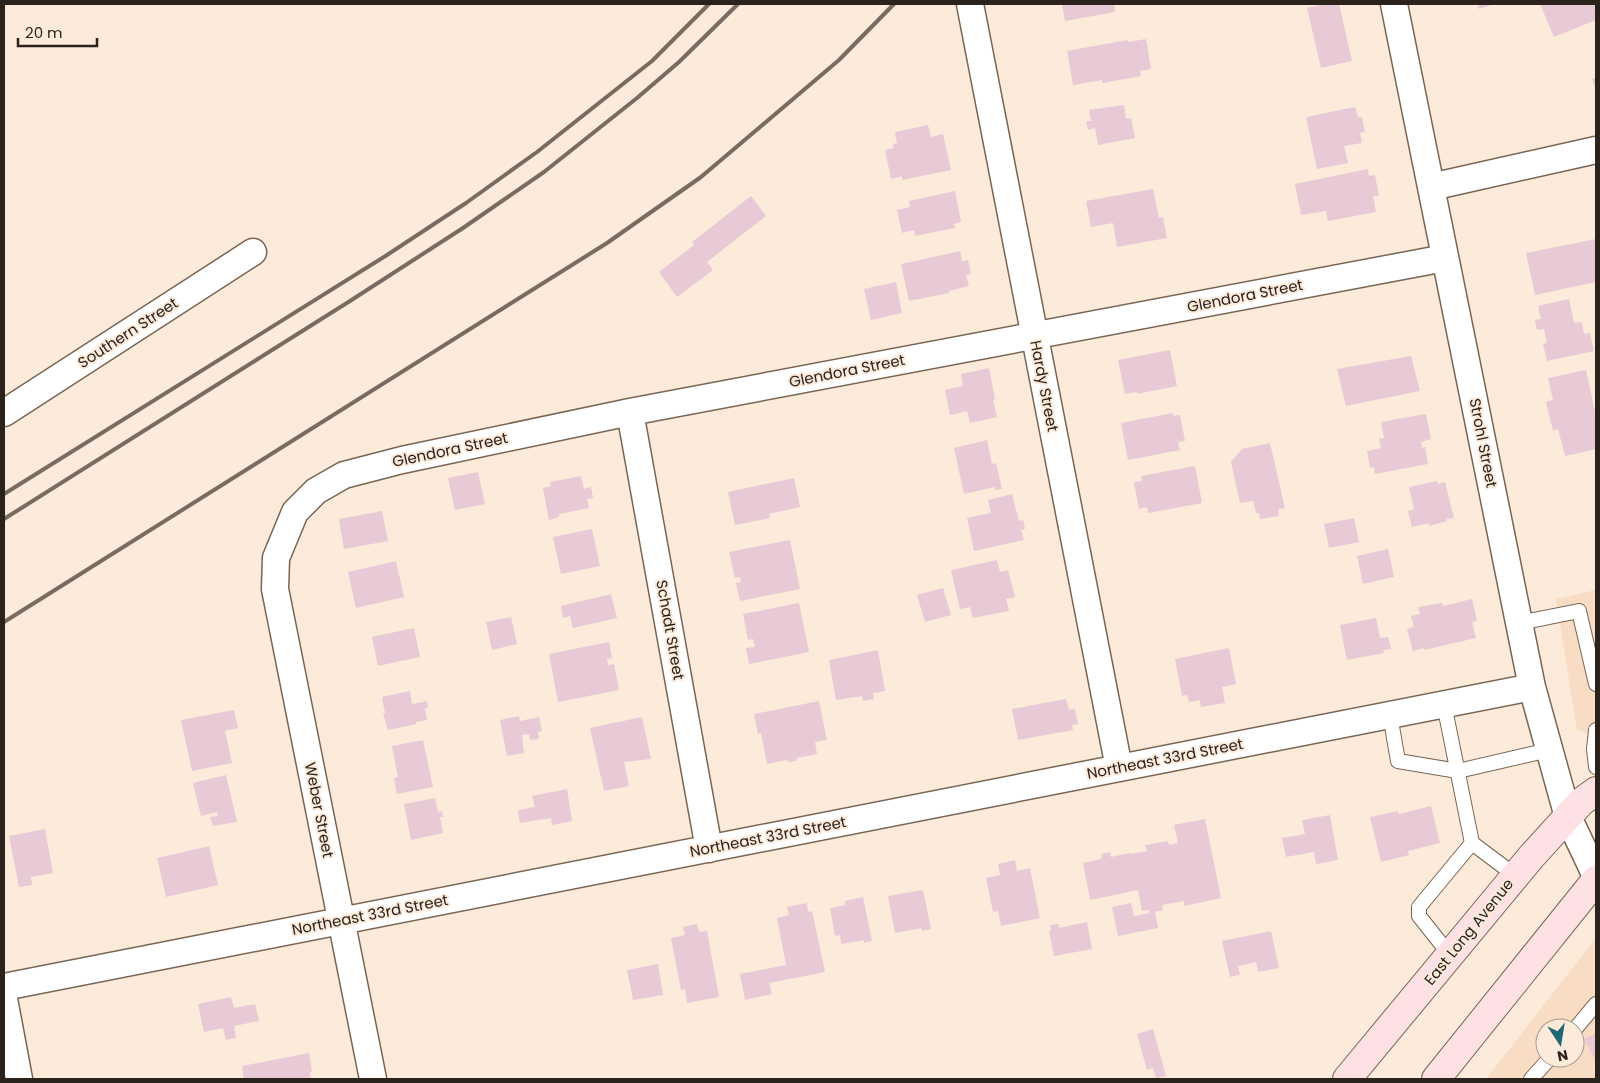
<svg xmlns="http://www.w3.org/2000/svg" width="1600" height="1083" font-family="Poppins,sans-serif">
<rect width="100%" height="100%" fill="#fceada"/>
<path fill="#f8dcc3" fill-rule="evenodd" d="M 1596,590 L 1596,736 L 1577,730 L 1556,599 Z
M 1596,938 L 1596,1079 L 1486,1079 ZM 1545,1028 L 1575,1028 L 1575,1058 L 1545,1058 Z"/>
<path fill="#e7cad6" d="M 1062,4 L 1114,4 L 1115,12 L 1065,21 Z
M 1326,4 L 1339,4 L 1352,61 L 1321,68 L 1307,8 Z
M 1477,4 L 1494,4 L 1479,9 Z
M 1540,4 L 1596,4 L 1596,20 L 1554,37 Z
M 1146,39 L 1151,69 L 1140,71 L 1141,76 L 1103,83 L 1102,80 L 1073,85 L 1067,51 L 1127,40 L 1128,42 Z
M 1596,77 L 1596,91 L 1592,79 Z
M 1124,105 L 1126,119 L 1131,118 L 1135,138 L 1098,145 L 1095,128 L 1088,130 L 1086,121 L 1091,121 L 1089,110 Z
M 1355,107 L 1358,117 L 1362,117 L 1365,132 L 1360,133 L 1362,143 L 1344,146 L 1348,163 L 1317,169 L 1306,117 Z
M 928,125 L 931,137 L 943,134 L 951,170 L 902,180 L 902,176 L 891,179 L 885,150 L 894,148 L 893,144 L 897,143 L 895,132 Z
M 1368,169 L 1369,176 L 1375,175 L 1379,196 L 1373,196 L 1376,212 L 1328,221 L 1326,211 L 1301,215 L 1295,184 Z
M 1153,189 L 1159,218 L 1163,217 L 1167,238 L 1117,247 L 1113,223 L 1091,227 L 1086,201 Z
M 955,191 L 961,222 L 954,224 L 955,228 L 915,236 L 914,230 L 902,233 L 897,210 L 910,207 L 909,201 Z
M 751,196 L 766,216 L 707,262 L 713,270 L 677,297 L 659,272 L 694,245 L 692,242 Z
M 1596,239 L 1596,282 L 1535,295 L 1526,253 Z
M 960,251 L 962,261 L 968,260 L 971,274 L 966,275 L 969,286 L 949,291 L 949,293 L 909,301 L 901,264 Z
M 896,282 L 902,313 L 871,320 L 864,289 Z
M 1569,299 L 1574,323 L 1582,322 L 1584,334 L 1590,333 L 1594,351 L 1547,361 L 1543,344 L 1547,343 L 1544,329 L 1537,330 L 1535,320 L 1541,319 L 1538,306 Z
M 1170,350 L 1177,386 L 1137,394 L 1137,392 L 1125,394 L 1118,360 Z
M 1411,356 L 1420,391 L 1346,406 L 1337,369 Z
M 989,368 L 995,399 L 993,400 L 997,417 L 970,423 L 967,411 L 950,415 L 945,390 L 963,386 L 961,374 Z
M 1586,370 L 1596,416 L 1596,449 L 1565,456 L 1558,429 L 1553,431 L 1546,402 L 1553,400 L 1548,378 Z
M 1173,413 L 1173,416 L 1180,415 L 1185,441 L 1178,442 L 1180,450 L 1128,460 L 1121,423 Z
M 1426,414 L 1431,439 L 1421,442 L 1422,448 L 1425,447 L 1428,464 L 1375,474 L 1374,467 L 1370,468 L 1367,451 L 1381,448 L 1379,439 L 1384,438 L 1381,422 Z
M 987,440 L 992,464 L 996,463 L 1002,489 L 995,490 L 995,487 L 964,494 L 954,448 Z
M 1270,443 L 1285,508 L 1278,509 L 1279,516 L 1260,519 L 1259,513 L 1256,513 L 1253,501 L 1240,503 L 1231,462 L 1242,449 Z
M 1195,466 L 1202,503 L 1148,513 L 1147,507 L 1139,509 L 1134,482 L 1142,481 L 1141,476 Z
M 478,472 L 485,504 L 455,510 L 448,478 Z
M 581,476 L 584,489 L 591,487 L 593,498 L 587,499 L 589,508 L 559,514 L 559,517 L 549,520 L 543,488 L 551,486 L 550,482 Z
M 794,478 L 800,507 L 769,514 L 770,518 L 735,525 L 728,492 Z
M 1437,481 L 1438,484 L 1445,482 L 1454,518 L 1446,519 L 1447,521 L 1429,526 L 1429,523 L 1412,527 L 1408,511 L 1414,509 L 1409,487 Z
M 1012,494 L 1019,521 L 1023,520 L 1025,529 L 1021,530 L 1024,540 L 974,551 L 967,518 L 991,513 L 988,500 Z
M 382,511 L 388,541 L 344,549 L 339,519 Z
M 1354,518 L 1359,542 L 1329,548 L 1324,524 Z
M 592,529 L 600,566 L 561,574 L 553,537 Z
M 790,540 L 800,589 L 740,601 L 736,583 L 741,582 L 740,577 L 735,578 L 729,552 Z
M 1388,549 L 1394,577 L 1363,584 L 1357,556 Z
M 997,560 L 1000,572 L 1008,570 L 1015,597 L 1006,599 L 1009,611 L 973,618 L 970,607 L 960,609 L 951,570 Z
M 396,561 L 404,597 L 356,608 L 348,572 Z
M 943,588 L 951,615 L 925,622 L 917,595 Z
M 611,594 L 617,618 L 573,628 L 570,616 L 563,618 L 561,606 Z
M 1472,599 L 1477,621 L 1472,622 L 1476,638 L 1424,650 L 1424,648 L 1413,651 L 1407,629 L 1414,627 L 1411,616 L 1420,614 L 1418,607 L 1442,603 L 1443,606 Z
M 799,603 L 809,652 L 749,664 L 746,648 L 755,647 L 753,639 L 748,640 L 743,614 Z
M 511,617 L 517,644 L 492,650 L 486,622 Z
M 1376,618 L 1380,638 L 1388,637 L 1391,649 L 1383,650 L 1384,653 L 1347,660 L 1340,625 Z
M 414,628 L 420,657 L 378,666 L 372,637 Z
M 609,642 L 612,658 L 607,659 L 608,665 L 614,664 L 619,690 L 558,702 L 549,654 Z
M 1229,648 L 1236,684 L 1222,687 L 1225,703 L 1201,707 L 1200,700 L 1189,702 L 1187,695 L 1182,696 L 1175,659 Z
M 878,650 L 885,691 L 873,693 L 874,699 L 863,701 L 862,696 L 836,700 L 829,660 Z
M 410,691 L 412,704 L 427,701 L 428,708 L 425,708 L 427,720 L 416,722 L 416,724 L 388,730 L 383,713 L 385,713 L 382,697 Z
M 1066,699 L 1069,710 L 1075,709 L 1078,724 L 1072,725 L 1073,730 L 1018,740 L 1012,709 Z
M 819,701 L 827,740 L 815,742 L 817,754 L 797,758 L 796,761 L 789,762 L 786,760 L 767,764 L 761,733 L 758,734 L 754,714 Z
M 234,710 L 238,728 L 225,731 L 232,763 L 192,771 L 181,720 Z
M 519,716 L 520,721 L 539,717 L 542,731 L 538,732 L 539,739 L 530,740 L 529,734 L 522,735 L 524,753 L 507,756 L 500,720 Z
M 642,717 L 651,759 L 624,762 L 629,786 L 604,791 L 590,728 Z
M 423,740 L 433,787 L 397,794 L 394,778 L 398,777 L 392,746 Z
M 226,775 L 237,822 L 213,826 L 210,817 L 218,816 L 217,812 L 201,816 L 193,783 Z
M 567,789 L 572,821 L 552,825 L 551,818 L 520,823 L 518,810 L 535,807 L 532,796 Z
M 435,798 L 438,812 L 442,811 L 443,817 L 440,817 L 443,833 L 411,840 L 404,804 Z
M 1431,806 L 1440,843 L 1408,851 L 1409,855 L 1381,862 L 1370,817 L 1398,811 L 1399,814 Z
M 1330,815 L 1338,860 L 1316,864 L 1314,852 L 1286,857 L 1282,838 L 1305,834 L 1302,820 Z
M 1205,819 L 1221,898 L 1184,906 L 1184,901 L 1162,905 L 1163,910 L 1155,912 L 1158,928 L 1118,936 L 1112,907 L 1131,903 L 1134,916 L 1149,913 L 1149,910 L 1142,911 L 1138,890 L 1090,900 L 1083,863 L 1102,859 L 1101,854 L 1110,852 L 1111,857 L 1130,853 L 1130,854 L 1147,851 L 1145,845 L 1168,841 L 1169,845 L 1178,843 L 1174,825 Z
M 45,829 L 53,873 L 31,877 L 32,885 L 19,887 L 9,836 Z
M 209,846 L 218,885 L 166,897 L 157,858 Z
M 1015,860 L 1017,871 L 1030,868 L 1040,918 L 1001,926 L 998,911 L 993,912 L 986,878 L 1000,875 L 998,864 Z
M 923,890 L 931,929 L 922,931 L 921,928 L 895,933 L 888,896 Z
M 863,897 L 872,941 L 864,943 L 864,940 L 841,944 L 840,935 L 835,936 L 830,908 L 845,905 L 845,901 Z
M 807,903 L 808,912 L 812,911 L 825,972 L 769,983 L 772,994 L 745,1000 L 740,974 L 786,965 L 777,918 L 789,915 L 787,907 Z
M 1087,922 L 1092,949 L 1054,956 L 1049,931 L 1051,931 L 1050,925 L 1058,924 L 1059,928 Z
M 697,924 L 699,932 L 707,931 L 719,997 L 687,1003 L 685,989 L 681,990 L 671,938 L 685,935 L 683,927 Z
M 1271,931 L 1279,968 L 1258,972 L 1256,962 L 1238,966 L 1240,975 L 1230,977 L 1222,941 Z
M 658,964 L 663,995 L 633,1000 L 627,970 Z
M 231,997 L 234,1008 L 255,1004 L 259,1021 L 234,1026 L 236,1038 L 226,1040 L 223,1028 L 204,1032 L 198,1004 Z
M 1153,1029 L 1166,1076 L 1156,1078 L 1153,1068 L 1147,1070 L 1137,1034 Z
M 1596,1033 L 1596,1061 L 1584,1039 Z
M 309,1053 L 312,1071 L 310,1072 L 311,1079 L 244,1079 L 242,1066 Z"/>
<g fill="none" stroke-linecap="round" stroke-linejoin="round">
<defs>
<path id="lane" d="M 1519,623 L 1579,611 L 1596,684
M 1444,704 L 1472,843
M 1390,715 L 1398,761 L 1458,771 L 1549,750
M 1596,730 L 1594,749 L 1596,767
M 1450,955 L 1419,916 L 1419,907 L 1472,843 L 1516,876
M 1575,1029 L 1596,1004
M 1531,1079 L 1550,1058"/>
<path id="street" d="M 970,4 L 1119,768
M 1394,4 L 1532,687 L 1568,817 L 1596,876
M 1431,187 L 1596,150
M 630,412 L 709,849
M 4,413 L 253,252
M 4,987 L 1532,687
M 4,999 L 19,1079
M 373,1079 L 275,589 L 276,558 L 295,512 L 316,491 L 344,475 L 402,460 L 630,412 L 1445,258"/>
<path id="secondary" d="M 1347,1079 L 1531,857 L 1581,802 L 1596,791
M 1436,1079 L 1596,880"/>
</defs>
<use href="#lane" stroke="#786554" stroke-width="16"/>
<use href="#street" stroke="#786554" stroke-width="29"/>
<use href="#secondary" stroke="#786554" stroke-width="30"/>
<use href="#lane" stroke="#fff" stroke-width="14"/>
<use href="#street" stroke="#fff" stroke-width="26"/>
<use href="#secondary" stroke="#fee1e4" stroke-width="28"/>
<path stroke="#786c62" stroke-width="4" d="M 4,494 L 387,255 L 466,203 L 537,152 L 652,61 L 709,4
M 4,519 L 350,301 L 463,228 L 544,172 L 637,98 L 679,62 L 738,4
M 4,622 L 607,243 L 701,177 L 839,60 L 894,4"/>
</g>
<g text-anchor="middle" stroke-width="4" stroke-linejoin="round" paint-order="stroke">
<g font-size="15" fill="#2a221b" stroke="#fceada">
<text transform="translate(1245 296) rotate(-11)" y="5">Glendora Street</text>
<text transform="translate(128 333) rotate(-33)" y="5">Southern Street</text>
<text transform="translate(847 371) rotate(-11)" y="5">Glendora Street</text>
<text transform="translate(1044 386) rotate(79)" y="5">Hardy Street</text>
<text transform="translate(1483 443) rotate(79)" y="5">Strohl Street</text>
<text transform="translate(450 450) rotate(-12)" y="5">Glendora Street</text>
<text transform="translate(670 630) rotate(80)" y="5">Schadt Street</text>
<text transform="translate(1165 759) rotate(-11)" y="5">Northeast 33rd Street</text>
<text transform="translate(319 810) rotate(79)" y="5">Weber Street</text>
<text transform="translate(768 837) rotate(-11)" y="5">Northeast 33rd Street</text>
<text transform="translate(370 915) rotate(-11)" y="5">Northeast 33rd Street</text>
<text transform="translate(1469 932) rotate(-51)" y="5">East Long Avenue</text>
</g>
</g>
<rect width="1600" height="1083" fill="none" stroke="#2a221b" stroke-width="10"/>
<g transform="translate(1560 1043) rotate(168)"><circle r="24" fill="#fceada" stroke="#a89a8e"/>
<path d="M0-4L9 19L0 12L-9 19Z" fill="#1f6774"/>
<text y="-8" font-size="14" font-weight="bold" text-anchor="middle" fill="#2a221b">N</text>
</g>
<path d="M18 38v8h79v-8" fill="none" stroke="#2a221b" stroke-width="2.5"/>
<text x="25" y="38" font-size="15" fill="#2a221b" stroke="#fceada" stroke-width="4" paint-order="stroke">20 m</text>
</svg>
